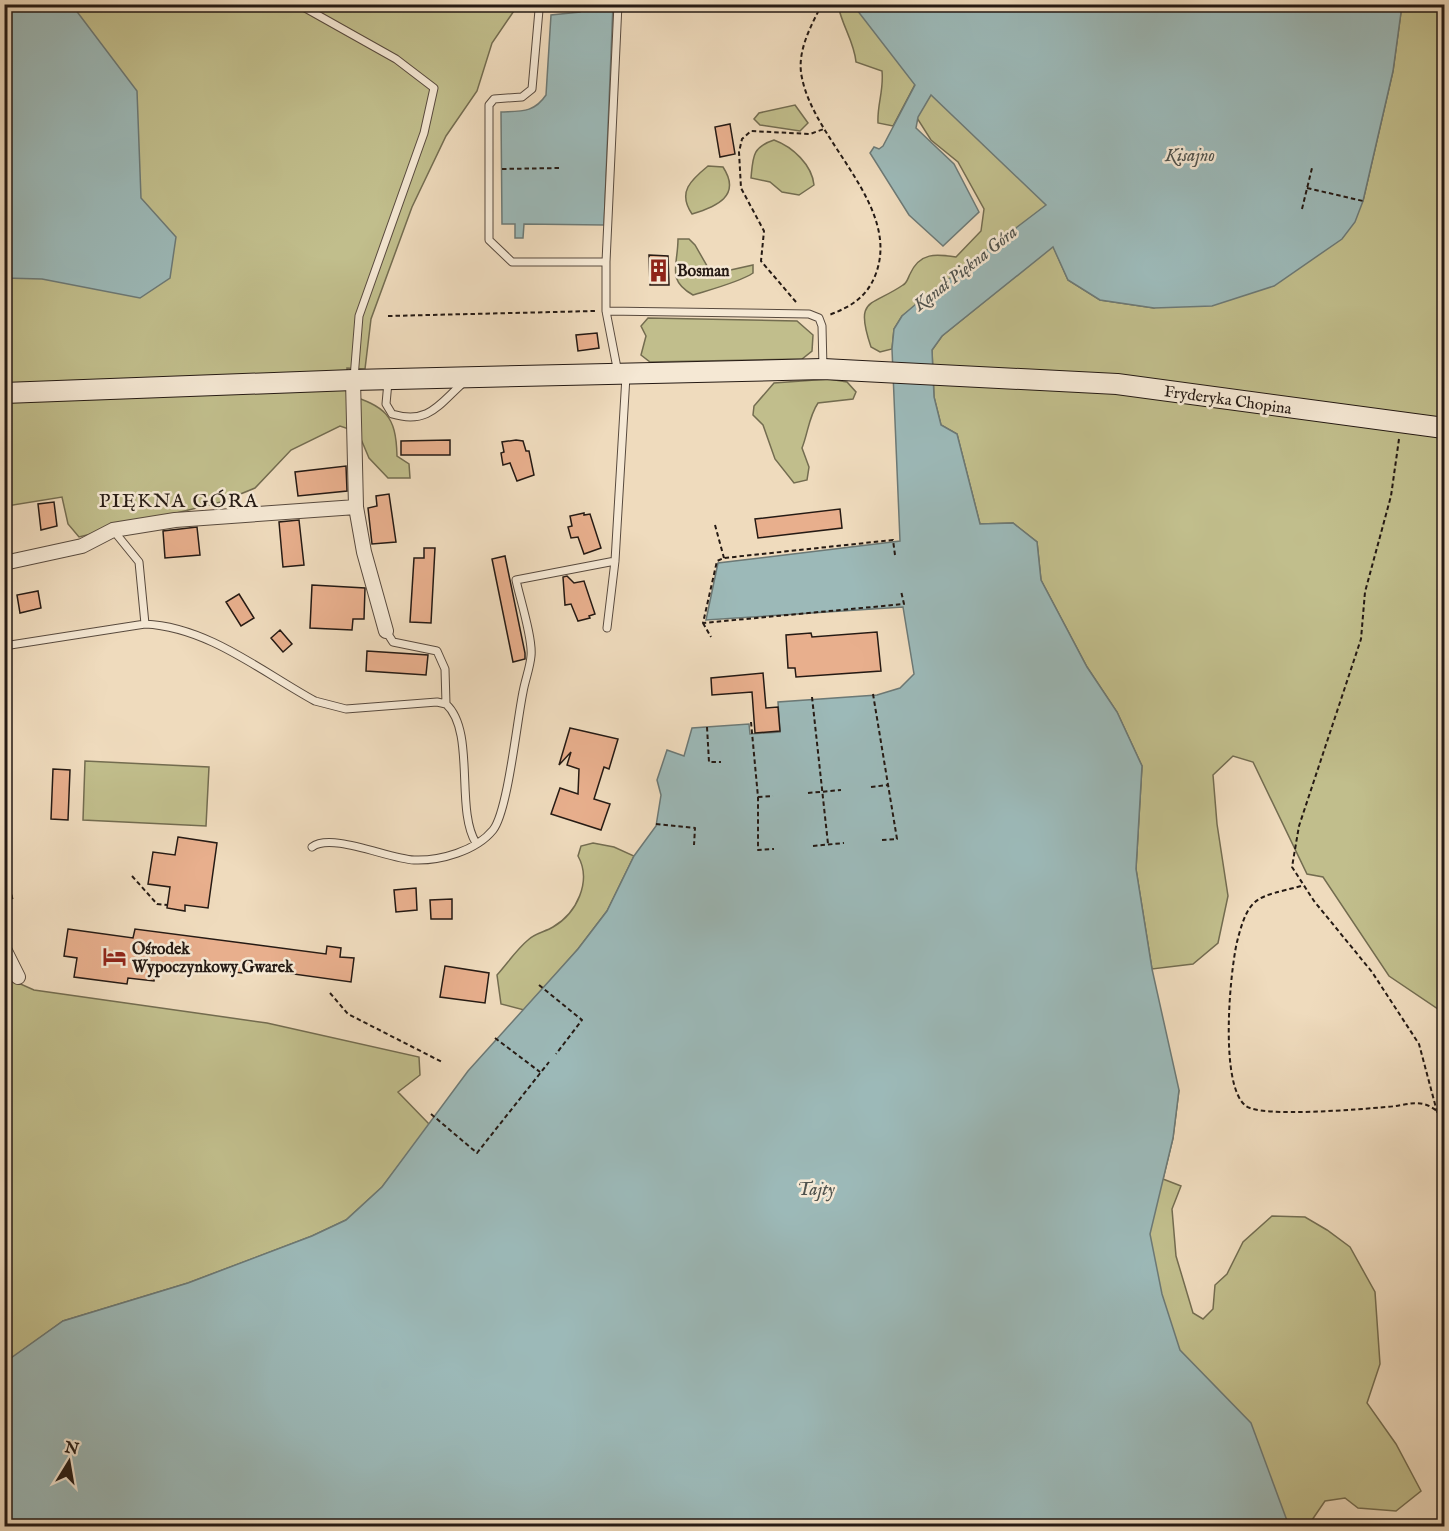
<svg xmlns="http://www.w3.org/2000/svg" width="1449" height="1531" font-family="'IM FELL English',serif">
<rect width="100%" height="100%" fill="#efdbbd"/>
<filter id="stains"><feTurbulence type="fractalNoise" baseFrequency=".00333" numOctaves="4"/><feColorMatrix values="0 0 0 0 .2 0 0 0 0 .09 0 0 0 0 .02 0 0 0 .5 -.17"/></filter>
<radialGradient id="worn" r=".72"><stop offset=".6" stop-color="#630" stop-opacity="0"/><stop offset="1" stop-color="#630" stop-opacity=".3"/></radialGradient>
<path fill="#c1be8c" stroke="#736c50" stroke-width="1.5" d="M 5,5 L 518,5 L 492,43 L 477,91 L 446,136 L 412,207 L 371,319 L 365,369 L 347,368 L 347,394 C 385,407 396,414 397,456 L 409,464 L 410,478 L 388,478 L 369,458 L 358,432 L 340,426 L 291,450 L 255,488 L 221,502 L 79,537 L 68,524 L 62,497 L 7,506 L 4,502 Z
M 838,5 L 957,5 L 893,126 L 878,123 C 877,104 884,91 882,71 L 856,62 C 854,41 842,26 838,5 Z
M 1402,5 L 1444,5 L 1444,1013 L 1389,976 L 1323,877 L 1307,874 L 1253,762 L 1233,756 L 1213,775 L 1217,824 L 1228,896 L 1218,943 L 1193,964 L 1152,969 L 1136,869 L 1142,766 L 1117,712 L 1087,667 L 1041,580 L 1037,542 L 1013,523 L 980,524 L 957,434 L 941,425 L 934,397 L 932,350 L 942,336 L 1053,246 L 1068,280 L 1100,300 L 1154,308 L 1363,201 L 1393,71 Z
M 953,51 L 1047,205 L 902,316 L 894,329 L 892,349 L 880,352 L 871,347 C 854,297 871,307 903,285 C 907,283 908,278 910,274 C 920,252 936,254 956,257 L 981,231 L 984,209 L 958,162 L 931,140 L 917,118 Z
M 795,105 L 808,123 L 800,131 L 760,125 L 754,119 L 759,113 Z
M 774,140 C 793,147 812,165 814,185 L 799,195 L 782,192 L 770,182 L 751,178 C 753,157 752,147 774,140 Z
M 708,166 L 723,167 C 742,196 716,207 692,214 C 677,192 691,180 708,166 Z
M 678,239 L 689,239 L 695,245 L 710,271 L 726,271 L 753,265 L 753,273 C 740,282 709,290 693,295 C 666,280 678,266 678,239 Z
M 648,318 L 797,321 L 813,335 L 812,351 L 802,359 L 650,362 L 641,355 L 646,336 L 641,326 Z
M 829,379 L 847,382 L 856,392 L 853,399 L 818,403 C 809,416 808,433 802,448 L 809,467 L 807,480 L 794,483 L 775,459 L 763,425 L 753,415 L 754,406 L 774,383 Z
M 85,761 L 209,767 L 206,826 L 83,820 Z
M 593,843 L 614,847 L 634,856 L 607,911 L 578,949 L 524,1010 L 501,1004 L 497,975 C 507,964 516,950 528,940 C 535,933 545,932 553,927 C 577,913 592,881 578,856 L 581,846 Z
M 4,970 L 9,979 L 34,990 L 267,1023 L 419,1057 L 420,1075 L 398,1092 L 430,1125 L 382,1187 L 346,1220 L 312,1236 L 188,1283 L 63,1321 L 5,1363 Z
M 1179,1090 L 1173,1138 L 1163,1179 L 1181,1186 L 1172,1209 L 1176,1256 L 1193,1313 L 1203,1319 L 1213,1309 L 1215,1285 L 1227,1274 L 1243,1242 L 1272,1216 L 1305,1217 L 1327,1230 L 1350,1247 L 1375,1292 L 1380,1364 L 1367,1403 L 1396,1444 L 1421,1491 L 1396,1511 L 1358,1508 L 1345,1498 L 1325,1501 L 1312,1520 L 1313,1526 L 1251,1526 L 1068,1293 Z"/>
<path fill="#9cb9b8" stroke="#6c7976" stroke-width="1.5" d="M 5,4 L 72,5 L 137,91 L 141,198 L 176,237 L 170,278 L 140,298 L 42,279 L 5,278 Z
M 581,5 L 613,5 L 604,225 L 524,224 L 523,238 L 515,238 L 515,224 L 502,224 L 501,112 C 521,111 534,113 546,95 L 551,15 L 580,12 Z
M 857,5 L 1402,5 L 1393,71 L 1363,201 L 1355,222 L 1342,239 L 1274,286 L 1212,306 L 1154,308 L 1100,300 L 1068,280 L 1053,247 L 942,336 L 932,350 L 934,397 L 941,425 L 957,434 L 980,524 L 1013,523 L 1037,542 L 1041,580 L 1087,667 L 1117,712 L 1142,766 L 1136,869 L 1152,969 L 1179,1090 L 1173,1138 L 1150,1234 L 1162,1294 L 1180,1350 L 1251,1423 L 1289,1526 L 5,1526 L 4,1363 L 63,1321 L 188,1283 L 312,1236 L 346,1220 L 382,1187 L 468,1071 L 578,949 L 607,911 L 634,856 L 656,826 L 661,795 L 657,780 L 667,750 L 684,756 L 692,728 L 749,724 L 750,734 L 780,732 L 778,702 L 877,695 L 900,688 L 914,674 L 903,607 L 706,620 L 718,563 L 900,541 L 892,349 L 894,329 L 902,316 L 916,304 L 1046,205 L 931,95 L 918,117 L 916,128 L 954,164 L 979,212 L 943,246 L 909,215 L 870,153 L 874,147 L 879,149 L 883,146 L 915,85 L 857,10 Z"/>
<path fill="#e8af8d" stroke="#251a14" stroke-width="1.5" d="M 730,124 L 735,154 L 720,157 L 715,127 Z
M 649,255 L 668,256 L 669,285 L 650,285 Z
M 597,333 L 599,348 L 578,351 L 576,335 Z
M 450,440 L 450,455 L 401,455 L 401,441 Z
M 516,440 L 523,441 L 526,451 L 529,451 L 534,475 L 517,481 L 510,463 L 503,465 L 501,453 L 504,452 L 502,442 Z
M 346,466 L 347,491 L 298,496 L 295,472 Z
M 389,494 L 396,542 L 372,544 L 368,508 L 377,506 L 376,496 Z
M 54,502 L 57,526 L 41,530 L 38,504 Z
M 840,509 L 842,528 L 758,538 L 755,519 Z
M 584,513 L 584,515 L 590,514 L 601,548 L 584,554 L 578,537 L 571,538 L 568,527 L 572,526 L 570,516 Z
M 299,520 L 304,565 L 283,567 L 279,522 Z
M 197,527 L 200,555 L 165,558 L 163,531 Z
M 424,548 L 435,548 L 431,623 L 410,622 L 414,558 L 424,558 Z
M 505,556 L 525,653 L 525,659 L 513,662 L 492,559 Z
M 567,576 L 574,583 L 584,581 L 595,614 L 589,616 L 590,618 L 578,621 L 571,604 L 565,605 L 563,577 Z
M 312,585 L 365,588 L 364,619 L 353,619 L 352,630 L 310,628 Z
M 38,591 L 41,608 L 20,613 L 17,595 Z
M 239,594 L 254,618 L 241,626 L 226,602 Z
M 280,630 L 292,644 L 283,652 L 271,638 Z
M 877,632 L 881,671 L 796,677 L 795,668 L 788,668 L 786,635 L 811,633 L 812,637 Z
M 367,651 L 428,655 L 426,675 L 366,671 Z
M 763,673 L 766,708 L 778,707 L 780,731 L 755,733 L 752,692 L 712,695 L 711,678 Z
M 570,728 L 618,739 L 609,769 L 604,767 L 594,799 L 610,804 L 601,830 L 551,814 L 560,788 L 578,794 L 579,769 L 567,765 L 571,752 L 559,765 Z
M 53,769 L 70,770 L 68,820 L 51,819 Z
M 178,837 L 217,843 L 208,908 L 185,905 L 185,911 L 167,908 L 170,887 L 148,884 L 153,852 L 175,855 Z
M 416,888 L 417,910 L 396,912 L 394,890 Z
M 452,899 L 452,919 L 431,919 L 430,900 Z
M 68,929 L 133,938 L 135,929 L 326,954 L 327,946 L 341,948 L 340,957 L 354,958 L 351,982 L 243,967 L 242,973 L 157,963 L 154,981 L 128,978 L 127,984 L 74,977 L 77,958 L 64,956 Z
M 445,966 L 489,973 L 485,1003 L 440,997 Z"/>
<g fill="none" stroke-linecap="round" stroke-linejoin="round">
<defs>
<path id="service" d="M 298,4 L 396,59 L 434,88 L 424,133 L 359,316 L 354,378
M 539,10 L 532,89 L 522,97 L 494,99 L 489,105 L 489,240 L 512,262 L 606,262 L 606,311 L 618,373
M 606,262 L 618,4
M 606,311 L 809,314 L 819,318 L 822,326 L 823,368
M 388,382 L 386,404 L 392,414 C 429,425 439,404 464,382
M 113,530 L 139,562 L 145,624
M 607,628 L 615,561 L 626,376
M 386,631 L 393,642 L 437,651 L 445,669 L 446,704
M 4,646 L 145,624 C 208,627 262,672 315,701 L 346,709 L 437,702 L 446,704 C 476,731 455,810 476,843
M 312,847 C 331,832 389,859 414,860 C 440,861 476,851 493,830 C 508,811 517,720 523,692 C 525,680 530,668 531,656 C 533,639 520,599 516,580 L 615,561"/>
<path id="minor" d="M 353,380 L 356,507 L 364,552 L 386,631
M 4,563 L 82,546 L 113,530 L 175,520 L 356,507
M 4,949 L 18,977"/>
<path id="secondary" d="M 4,393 L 353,380 L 823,369 L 1117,384 L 1444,428"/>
</defs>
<use href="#service" stroke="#584a3e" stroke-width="9"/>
<use href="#minor" stroke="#584a3e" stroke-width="16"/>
<use href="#secondary" stroke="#251a14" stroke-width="22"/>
<path stroke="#251a14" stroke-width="2" stroke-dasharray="4.5 3" stroke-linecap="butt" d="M 822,4 C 811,26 796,52 802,78 C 815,143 903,207 875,276 C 866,298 850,307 829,315
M 502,169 L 560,168
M 1307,188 L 1363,201
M 1302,209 L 1312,168
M 796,302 L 761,261 L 764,231 L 741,188 L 739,152 L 742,139 L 751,131 L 810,134 L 824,129
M 388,316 L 595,311
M 1399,439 L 1391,496 L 1365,592 L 1361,639 L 1299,826 L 1292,867 L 1314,901 L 1372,972 L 1419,1044 L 1444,1138
M 715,525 L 724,558
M 895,555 L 893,540 L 724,558 L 717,561 L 703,623 L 904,604 L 901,591
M 703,623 L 711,637
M 873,694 L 897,839 L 881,840
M 812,697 L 828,844
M 751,722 L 758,797 L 758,850 L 774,849
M 707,727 L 709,762 L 721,762
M 871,787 L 888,785
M 808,793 L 841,790
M 758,797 L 773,796
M 656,824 L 695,828 L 694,845
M 813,846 L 844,843
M 4,858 L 13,902
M 132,876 L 157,904 L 168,905
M 1301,886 C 1257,898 1249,894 1237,942 C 1230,972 1219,1086 1246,1106 C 1262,1118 1362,1109 1386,1107 C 1407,1106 1419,1097 1437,1111
M 539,985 L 582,1020 L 556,1054
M 330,993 L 348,1014 L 442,1062
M 495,1038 L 540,1072
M 431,1114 L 477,1153 L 549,1062"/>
<use href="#service" stroke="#f5e8d4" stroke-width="7"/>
<use href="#minor" stroke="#f5e8d4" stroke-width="14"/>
<use href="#secondary" stroke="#f5e8d4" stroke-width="20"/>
</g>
<defs>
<symbol id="building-bare" viewBox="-9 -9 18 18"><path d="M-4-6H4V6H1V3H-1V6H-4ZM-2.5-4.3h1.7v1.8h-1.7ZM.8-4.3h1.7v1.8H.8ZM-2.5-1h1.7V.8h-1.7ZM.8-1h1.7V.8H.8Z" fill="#8f2418" stroke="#f5e8d4" stroke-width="2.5" paint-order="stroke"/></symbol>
<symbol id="hotel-bare" viewBox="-9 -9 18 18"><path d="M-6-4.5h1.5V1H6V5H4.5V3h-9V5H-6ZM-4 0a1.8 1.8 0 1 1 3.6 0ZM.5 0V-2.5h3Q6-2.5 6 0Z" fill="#8f2418" stroke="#f5e8d4" stroke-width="2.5" paint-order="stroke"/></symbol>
</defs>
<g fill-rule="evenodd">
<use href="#building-bare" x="642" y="254" width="33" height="33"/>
<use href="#hotel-bare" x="98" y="940" width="33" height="33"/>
</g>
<g text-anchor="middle" stroke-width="5" stroke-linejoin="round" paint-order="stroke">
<g font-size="16" font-weight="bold" fill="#251a14" stroke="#f5e8d4" text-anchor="start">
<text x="677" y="276">Bosman</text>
<text x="132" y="954">Ośrodek<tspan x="132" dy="18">Wypoczynkowy Gwarek</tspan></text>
</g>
<g font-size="16" fill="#251a14" stroke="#f5e8d4">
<text transform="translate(1228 399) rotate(8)" y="6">Fryderyka Chopina</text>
</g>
<g font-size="18" font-style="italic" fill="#4f524d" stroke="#f5e8d4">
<text x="1190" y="161">Kisajno</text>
<text transform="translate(965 268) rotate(-38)" y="6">Kanał Piękna Góra</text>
<text x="816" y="1195">Tajty</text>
</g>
<g font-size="20" letter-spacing="1.5" fill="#251a14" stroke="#f5e8d4">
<text x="179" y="507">PIĘKNA GÓRA</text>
</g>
</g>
<rect width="1449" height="1531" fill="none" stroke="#efdbbd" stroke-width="24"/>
<rect x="6" y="6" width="1437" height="1519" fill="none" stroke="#251a14" stroke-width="3"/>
<rect x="12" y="12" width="1425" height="1507" fill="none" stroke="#251a14" stroke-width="1.5"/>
<g transform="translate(69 1462) rotate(11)" stroke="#f5e8d4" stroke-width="4.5" paint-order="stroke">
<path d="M0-4.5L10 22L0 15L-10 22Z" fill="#251a14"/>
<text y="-9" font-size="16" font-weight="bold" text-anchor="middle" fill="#251a14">N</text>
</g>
<rect width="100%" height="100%" filter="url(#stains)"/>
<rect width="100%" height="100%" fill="url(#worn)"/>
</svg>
